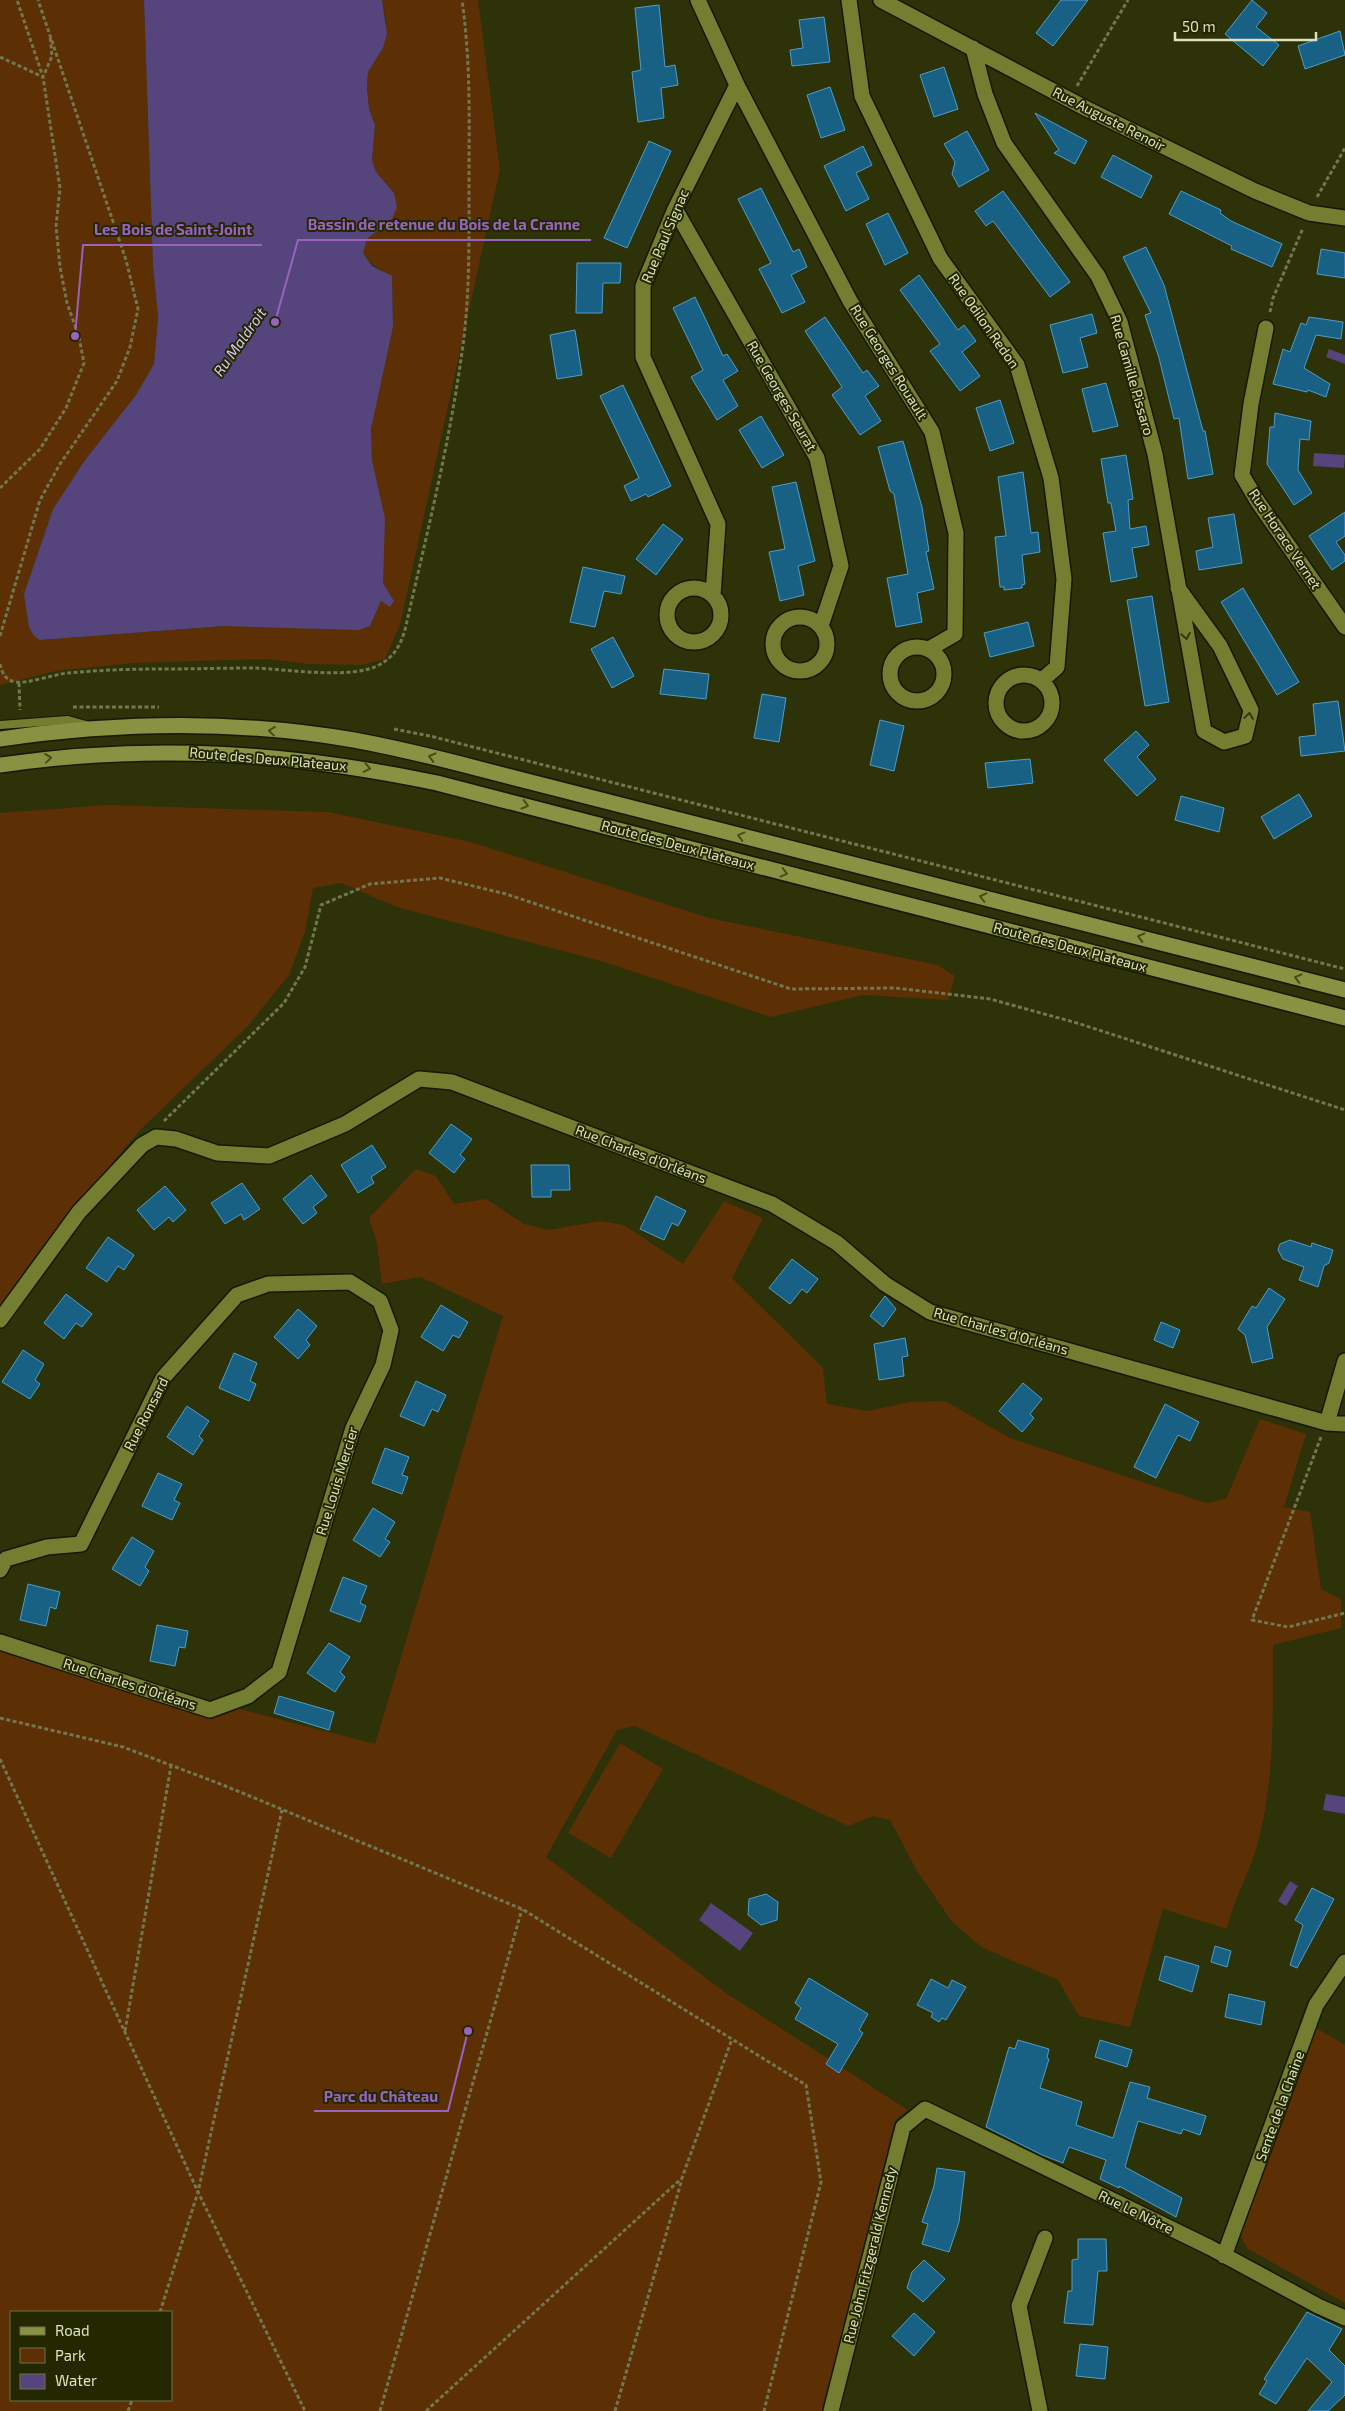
<svg xmlns="http://www.w3.org/2000/svg" width="1345" height="2411" font-family="'Exo 2',sans-serif">
<rect width="100%" height="100%" fill="#2d3208"/>
<path fill="#5c2f05" fill-rule="evenodd" d="M 0,0 L 144,0 L 153,266 L 158,317 L 154,364 L 136,395 L 85,460 L 53,509 L 24,594 L 40,640 L 224,626 L 370,626 L 381,601 L 390,607 L 394,601 L 383,583 L 381,503 L 372,460 L 371,429 L 393,327 L 392,277 C 378,266 374,269 363,253 L 366,239 L 378,230 L 394,193 L 376,172 L 372,160 L 375,125 L 369,109 L 367,88 L 368,72 L 383,48 L 386,21 L 382,0 L 478,0 L 500,169 L 400,625 L 385,659 L 362,665 L 309,664 L 268,659 L 134,663 L 56,671 L 0,685 Z
M 106,805 L 328,812 L 471,842 L 709,918 L 938,965 L 955,976 L 948,1000 L 863,995 L 771,1017 L 601,961 L 397,907 L 341,883 L 313,888 L 305,932 L 289,975 L 247,1027 L 141,1129 L 49,1238 L 0,1306 L 0,813 Z
M 416,1169 L 436,1176 L 454,1204 L 486,1199 L 524,1224 L 549,1230 L 600,1221 L 624,1225 L 683,1264 L 724,1201 L 763,1218 L 732,1278 L 823,1368 L 827,1404 L 868,1411 L 910,1402 L 945,1401 L 1010,1438 L 1206,1503 L 1226,1499 L 1260,1419 L 1306,1434 L 1284,1507 L 1310,1512 L 1321,1589 L 1341,1599 L 1341,1628 L 1273,1645 C 1273,1711 1275,1782 1257,1846 C 1249,1875 1233,1900 1227,1929 L 1163,1909 L 1130,2027 L 1079,2016 L 1058,1980 L 983,1948 L 953,1923 L 917,1871 L 890,1820 L 873,1816 L 848,1826 L 635,1726 L 617,1730 L 546,1857 L 726,1993 L 908,2110 L 895,2120 L 824,2411 L 0,2411 L 0,1647 L 375,1744 L 503,1316 L 420,1277 L 382,1284 L 377,1243 L 369,1218 ZM 11,2312 L 171,2312 L 171,2400 L 11,2400 Z
M 620,1743 L 663,1769 L 611,1858 L 568,1833 Z
M 1316,2028 L 1345,2045 L 1345,2303 L 1248,2249 L 1240,2235 Z"/>
<path fill="#55457c" d="M 144,0 L 382,0 L 387,34 L 383,48 L 368,72 L 367,88 L 369,109 L 375,125 L 372,160 L 376,172 L 394,193 L 397,207 L 392,219 L 367,239 L 363,253 L 372,266 L 392,276 L 393,327 L 371,429 L 372,460 L 385,519 L 383,583 L 394,601 L 390,607 L 381,601 L 370,626 L 359,630 L 224,626 L 40,640 L 34,636 L 29,627 L 24,594 L 53,509 L 85,460 L 136,395 L 154,364 L 158,317 L 153,266 Z
M 1329,349 L 1345,355 L 1345,364 L 1326,357 Z
M 1314,453 L 1345,455 L 1344,468 L 1313,466 Z
M 1326,1794 L 1345,1797 L 1345,1814 L 1323,1810 Z
M 1290,1881 L 1298,1886 L 1286,1906 L 1278,1901 Z
M 711,1903 L 753,1933 L 740,1951 L 699,1920 Z"/>
<path fill="#186185" stroke="#4f9dca" d="M 1061,0 L 1088,0 L 1053,46 L 1036,33 Z
M 1252,0 L 1267,13 L 1256,27 L 1279,45 L 1263,66 L 1225,34 Z
M 659,5 L 665,67 L 675,65 L 678,85 L 661,88 L 664,118 L 638,122 L 632,72 L 641,70 L 635,8 Z
M 824,17 L 830,62 L 792,66 L 790,50 L 803,48 L 799,20 Z
M 1340,31 L 1345,55 L 1305,69 L 1298,46 Z
M 944,67 L 958,109 L 934,117 L 920,75 Z
M 830,87 L 845,130 L 821,138 L 807,95 Z
M 1035,113 L 1087,141 L 1075,164 L 1054,153 L 1059,150 Z
M 967,131 L 989,170 L 959,187 L 952,174 L 955,162 L 944,144 Z
M 649,141 L 671,151 L 627,248 L 604,238 Z
M 863,146 L 872,165 L 856,173 L 869,199 L 846,211 L 824,166 Z
M 1113,155 L 1152,176 L 1141,198 L 1101,177 Z
M 761,188 L 793,252 L 799,249 L 807,267 L 791,275 L 805,302 L 782,313 L 759,269 L 771,263 L 738,199 Z
M 1003,191 L 1070,282 L 1050,297 L 993,221 L 986,226 L 975,211 Z
M 1181,191 L 1221,210 L 1220,213 L 1231,221 L 1282,244 L 1272,267 L 1231,249 L 1232,246 L 1169,214 Z
M 888,213 L 908,253 L 885,265 L 866,224 Z
M 1146,247 L 1164,285 L 1203,431 L 1205,431 L 1213,474 L 1188,479 L 1179,418 L 1174,419 L 1159,358 L 1145,315 L 1151,313 L 1123,257 Z
M 1321,249 L 1345,253 L 1345,278 L 1317,274 Z
M 577,263 L 621,263 L 620,283 L 603,283 L 602,313 L 576,313 Z
M 919,275 L 958,330 L 964,325 L 976,341 L 962,352 L 980,376 L 960,391 L 930,351 L 940,344 L 900,290 Z
M 695,297 L 723,356 L 727,354 L 738,371 L 723,380 L 738,406 L 717,420 L 691,377 L 703,370 L 673,308 Z
M 1092,314 L 1097,333 L 1080,338 L 1088,367 L 1063,373 L 1050,325 Z
M 825,317 L 863,373 L 867,370 L 879,386 L 865,396 L 881,421 L 860,435 L 832,395 L 842,387 L 805,331 Z
M 1309,317 L 1343,322 L 1341,339 L 1316,335 L 1304,368 L 1330,384 L 1326,397 L 1308,390 L 1307,392 L 1273,384 L 1283,349 L 1290,352 L 1301,323 L 1306,325 Z
M 575,330 L 582,375 L 557,379 L 550,335 Z
M 1106,383 L 1118,426 L 1093,432 L 1082,389 Z
M 623,385 L 671,486 L 648,497 L 646,494 L 631,501 L 624,486 L 639,478 L 600,396 Z
M 1000,400 L 1014,443 L 990,451 L 976,408 Z
M 1275,413 L 1311,421 L 1309,440 L 1300,439 L 1298,470 L 1312,493 L 1294,505 L 1267,464 L 1270,427 L 1274,427 Z
M 761,416 L 784,455 L 762,468 L 739,430 Z
M 903,441 L 922,507 L 929,551 L 926,552 L 934,589 L 917,593 L 922,622 L 896,627 L 887,578 L 908,574 L 894,494 L 890,491 L 878,447 Z
M 1126,455 L 1133,499 L 1128,500 L 1130,529 L 1146,526 L 1149,545 L 1132,548 L 1137,577 L 1111,582 L 1103,533 L 1116,531 L 1111,503 L 1108,503 L 1101,459 Z
M 1023,472 L 1031,533 L 1038,532 L 1040,552 L 1022,555 L 1025,584 L 1022,585 L 1022,588 L 1004,590 L 1004,587 L 1000,587 L 995,537 L 1006,536 L 998,477 Z
M 796,482 L 815,561 L 798,566 L 804,595 L 780,601 L 769,552 L 785,549 L 772,487 Z
M 1345,512 L 1345,536 L 1336,542 L 1345,555 L 1345,561 L 1332,570 L 1309,536 Z
M 1234,514 L 1242,563 L 1199,570 L 1196,551 L 1213,547 L 1208,518 Z
M 663,524 L 683,539 L 656,575 L 636,559 Z
M 583,567 L 625,576 L 621,594 L 604,591 L 595,627 L 570,622 Z
M 1243,588 L 1299,682 L 1277,695 L 1221,602 Z
M 1152,596 L 1169,702 L 1145,706 L 1127,600 Z
M 1028,622 L 1034,646 L 990,657 L 984,633 Z
M 613,637 L 634,676 L 612,688 L 591,649 Z
M 664,669 L 709,674 L 706,699 L 660,694 Z
M 762,694 L 786,698 L 779,742 L 754,738 Z
M 1338,701 L 1345,751 L 1301,756 L 1299,737 L 1316,735 L 1313,704 Z
M 880,720 L 904,726 L 894,771 L 870,765 Z
M 1136,731 L 1149,745 L 1137,757 L 1156,779 L 1137,796 L 1104,760 Z
M 1030,759 L 1033,783 L 988,788 L 985,763 Z
M 1299,794 L 1312,816 L 1274,839 L 1261,817 Z
M 1181,796 L 1224,808 L 1219,832 L 1175,820 Z
M 451,1124 L 472,1139 L 460,1155 L 465,1159 L 454,1173 L 429,1153 Z
M 372,1145 L 386,1167 L 371,1177 L 374,1183 L 358,1193 L 341,1165 Z
M 531,1165 L 569,1165 L 570,1190 L 551,1190 L 551,1197 L 532,1197 Z
M 311,1175 L 327,1196 L 313,1207 L 317,1213 L 303,1224 L 283,1199 Z
M 242,1183 L 260,1209 L 244,1220 L 241,1214 L 225,1224 L 211,1203 Z
M 165,1186 L 186,1210 L 173,1222 L 169,1217 L 154,1230 L 137,1210 Z
M 656,1196 L 686,1211 L 678,1226 L 672,1223 L 664,1240 L 640,1229 Z
M 108,1237 L 134,1255 L 124,1270 L 118,1266 L 107,1282 L 86,1268 Z
M 1290,1240 L 1311,1247 L 1312,1243 L 1333,1250 L 1329,1263 L 1324,1266 L 1318,1287 L 1299,1280 L 1304,1267 L 1283,1259 L 1278,1250 L 1280,1244 Z
M 792,1259 L 818,1279 L 807,1293 L 802,1289 L 790,1304 L 769,1288 Z
M 1269,1288 L 1285,1299 L 1267,1327 L 1273,1358 L 1252,1363 L 1245,1335 L 1238,1329 L 1252,1306 L 1256,1308 Z
M 66,1294 L 92,1314 L 82,1327 L 76,1323 L 64,1339 L 44,1323 Z
M 885,1296 L 896,1309 L 883,1327 L 870,1316 Z
M 441,1305 L 468,1322 L 459,1338 L 453,1335 L 443,1351 L 421,1337 Z
M 298,1309 L 317,1326 L 306,1340 L 310,1345 L 298,1359 L 274,1337 Z
M 1161,1322 L 1180,1330 L 1173,1348 L 1154,1340 Z
M 905,1338 L 908,1356 L 902,1357 L 904,1376 L 879,1380 L 874,1344 Z
M 23,1350 L 44,1364 L 35,1380 L 40,1384 L 30,1399 L 2,1382 Z
M 234,1353 L 257,1363 L 250,1381 L 256,1384 L 249,1401 L 219,1388 Z
M 416,1381 L 446,1395 L 438,1412 L 432,1409 L 424,1426 L 400,1416 Z
M 1023,1383 L 1042,1399 L 1030,1414 L 1034,1418 L 1022,1432 L 999,1411 Z
M 1165,1404 L 1199,1422 L 1190,1441 L 1178,1435 L 1156,1478 L 1134,1467 Z
M 187,1406 L 209,1421 L 199,1436 L 203,1440 L 193,1455 L 167,1437 Z
M 385,1448 L 409,1457 L 402,1475 L 408,1477 L 402,1494 L 372,1483 Z
M 158,1473 L 182,1484 L 174,1500 L 180,1503 L 172,1520 L 142,1506 Z
M 373,1508 L 395,1522 L 385,1539 L 390,1542 L 380,1557 L 353,1540 Z
M 132,1537 L 154,1551 L 145,1567 L 149,1571 L 140,1586 L 112,1569 Z
M 343,1577 L 367,1586 L 360,1603 L 366,1606 L 360,1622 L 330,1611 Z
M 28,1584 L 60,1592 L 56,1609 L 50,1607 L 46,1626 L 20,1620 Z
M 157,1625 L 188,1631 L 185,1648 L 179,1647 L 175,1666 L 150,1661 Z
M 329,1643 L 350,1657 L 340,1672 L 345,1677 L 335,1692 L 307,1673 Z
M 279,1696 L 334,1712 L 329,1730 L 274,1713 Z
M 1312,1888 L 1334,1899 L 1297,1968 L 1290,1965 L 1303,1925 L 1295,1920 Z
M 766,1894 L 778,1902 L 777,1920 L 761,1925 L 748,1915 L 749,1899 Z
M 1215,1946 L 1231,1951 L 1227,1967 L 1211,1962 Z
M 1165,1956 L 1199,1966 L 1192,1992 L 1159,1980 Z
M 809,1978 L 868,2014 L 859,2030 L 863,2033 L 839,2073 L 826,2064 L 838,2044 L 795,2019 L 801,2008 L 795,2003 Z
M 931,1979 L 948,1988 L 952,1980 L 966,1987 L 946,2020 L 942,2018 L 939,2022 L 931,2017 L 933,2013 L 917,2005 Z
M 1229,1994 L 1265,2002 L 1261,2025 L 1225,2017 Z
M 1018,2040 L 1049,2049 L 1047,2058 L 1049,2059 L 1040,2088 L 1082,2102 L 1076,2125 L 1113,2138 L 1130,2082 L 1150,2087 L 1147,2098 L 1206,2116 L 1200,2135 L 1183,2129 L 1181,2134 L 1138,2121 L 1125,2167 L 1182,2198 L 1176,2217 L 1119,2186 L 1119,2188 L 1100,2179 L 1106,2160 L 1069,2147 L 1063,2163 L 1042,2155 L 986,2127 L 1009,2047 L 1015,2049 Z
M 1100,2040 L 1132,2050 L 1127,2067 L 1095,2057 Z
M 937,2168 L 965,2172 L 959,2222 L 949,2252 L 922,2244 L 928,2224 L 922,2222 L 934,2186 Z
M 1078,2239 L 1106,2239 L 1107,2271 L 1098,2271 L 1093,2325 L 1064,2323 L 1068,2291 L 1072,2291 L 1072,2260 L 1078,2259 Z
M 924,2260 L 945,2279 L 923,2302 L 907,2288 L 912,2272 Z
M 1307,2312 L 1342,2329 L 1329,2350 L 1345,2366 L 1345,2395 L 1328,2411 L 1308,2411 L 1332,2382 L 1307,2358 L 1276,2404 L 1259,2394 L 1267,2381 L 1264,2379 Z
M 914,2313 L 935,2332 L 914,2356 L 892,2336 Z
M 1080,2344 L 1108,2347 L 1105,2379 L 1076,2376 Z"/>
<g fill="none" stroke-linecap="round" stroke-linejoin="round">
<defs>
<path id="lane" d="M 0,725 L 68,720 L 86,725"/>
<path id="street" d="M 698,0 L 737,85 L 675,209 L 643,286 L 643,357 L 718,524 L 713,595
M 849,0 L 862,96 L 940,258 L 1017,365 L 1051,478 L 1064,579 L 1057,667 L 1041,681
M 881,0 L 1087,109 L 1255,191 L 1309,213 L 1345,218
M 973,48 L 985,94 L 1004,143 L 1098,276 L 1120,322 L 1155,454 L 1204,731 L 1224,742 L 1245,736 L 1251,710 L 1220,646 L 1178,588
M 737,85 L 850,301 L 932,432 L 956,533 L 955,634 L 929,649
M 675,209 L 817,458 L 841,566 L 821,626
M 1266,328 L 1251,404 L 1242,475 L 1258,502 L 1345,627
M667 615a27 27 0 1 1 54 0a27 27 0 1 1-54 0Z
M773 644a27 27 0 1 1 54 0a27 27 0 1 1-54 0Z
M890 674a27 27 0 1 1 54 0a27 27 0 1 1-54 0Z
M996 703a28 28 0 1 1 56 0a28 28 0 1 1-56 0Z
M 0,1320 L 79,1212 L 142,1145 L 156,1137 L 176,1139 L 217,1153 L 269,1156 L 345,1124 L 419,1079 L 452,1082 L 772,1204 L 837,1243 L 885,1284 L 930,1312 L 1327,1423 L 1345,1424
M 1327,1423 L 1345,1361
M 0,1570 L 6,1559 L 47,1547 L 81,1544 L 163,1378 L 237,1295 L 268,1284 L 350,1282 L 380,1301 L 391,1330 L 383,1365 L 353,1428 L 279,1672 L 248,1696 L 210,1710 L 0,1642
M 1224,2256 L 1316,2005 L 1345,1962
M 831,2411 L 903,2127 L 925,2109 L 1209,2247 L 1318,2306 L 1345,2318
M 1040,2411 L 1019,2306 L 1045,2238"/>
<path id="primary" d="M 0,739 C 117,722 238,720 354,740 C 397,748 438,758 480,769 L 1345,990
M 0,765 C 152,743 288,752 437,783 L 1345,1018"/>
</defs>
<use href="#lane" stroke="#161903" stroke-width="10"/>
<use href="#street" stroke="#161903" stroke-width="18"/>
<use href="#primary" stroke="#161903" stroke-width="18"/>
<path stroke="#72774f" stroke-width="3" stroke-dasharray="4 2.5" stroke-linecap="butt" d="M 0,57 L 43,77 L 52,56 L 50,36
M 1077,86 L 1128,0
M 1317,197 L 1345,148
M 1270,312 L 1273,298 L 1303,228
M 0,488 L 40,449 L 66,408 L 84,363 L 79,337 L 67,303 L 60,267 L 56,226 L 60,188 L 43,77 L 17,0
M 0,636 L 40,500 L 60,464 L 117,381 L 130,347 L 138,309 L 126,260 L 38,0
M 0,664 C 2,673 6,681 16,682 C 27,684 55,674 68,673 C 99,670 132,669 163,669 C 194,669 224,668 254,668 C 287,669 351,680 379,665 C 394,657 400,646 405,630 C 425,541 448,451 461,359 C 470,302 469,244 469,185 C 469,121 471,65 462,0
M 19,683 L 20,710
M 73,707 L 159,707
M 394,729 L 430,736 L 1345,969
M 164,1121 L 284,1003 L 305,967 L 321,905 L 370,884 L 440,878 L 506,894 L 791,989 L 895,988 L 990,999 L 1077,1023 L 1345,1110
M 1321,1437 L 1252,1620 L 1288,1627 L 1345,1613
M 0,1718 L 123,1747 L 223,1785 L 522,1909 L 806,2085 L 821,2182 L 764,2411
M 0,1759 L 198,2192 L 305,2411
M 125,2031 L 171,1766
M 160,2312 L 198,2192 L 282,1810
M 128,2411 L 132,2400
M 380,2411 L 522,1909
M 426,2411 L 682,2178 L 732,2039
M 615,2411 L 682,2179"/>
<use href="#lane" stroke="#747e31" stroke-width="8"/>
<use href="#street" stroke="#747e31" stroke-width="15"/>
<use href="#primary" stroke="#879243" stroke-width="15"/>
</g>
<defs><path id="oneway-chevron" d="M-2-3.5L2.5 0L-2 3.5" fill="none" stroke-width="1.6" stroke-linecap="round" stroke-linejoin="round" transform="scale(1.25)"/></defs>
<g stroke="#34390a">
<use href="#oneway-chevron" transform="translate(1186 636) rotate(80)"/>
<use href="#oneway-chevron" transform="translate(1249 716) rotate(-82)"/>
</g>
<g stroke="#474d17">
<use href="#oneway-chevron" transform="translate(272 731) rotate(-174)"/>
<use href="#oneway-chevron" transform="translate(432 757) rotate(-166)"/>
<use href="#oneway-chevron" transform="translate(48 758) rotate(-6)"/>
<use href="#oneway-chevron" transform="translate(367 768) rotate(11)"/>
<use href="#oneway-chevron" transform="translate(525 805) rotate(15)"/>
<use href="#oneway-chevron" transform="translate(741 836) rotate(-165)"/>
<use href="#oneway-chevron" transform="translate(784 873) rotate(15)"/>
<use href="#oneway-chevron" transform="translate(983 897) rotate(-166)"/>
<use href="#oneway-chevron" transform="translate(1141 937) rotate(-166)"/>
<use href="#oneway-chevron" transform="translate(1298 978) rotate(-165)"/>
</g>
<g text-anchor="middle" stroke-width="4" stroke-linejoin="round" paint-order="stroke">
<g font-size="14" fill="#dbe2bc" stroke="#242800">
<text transform="translate(1109 119) rotate(27)" y="5">Rue Auguste Renoir</text>
<text transform="translate(665 236) rotate(-67)" y="5">Rue Paul Signac</text>
<text transform="translate(984 321) rotate(55)" y="5">Rue Odilon Redon</text>
<text transform="translate(889 362) rotate(58)" y="5">Rue Georges Rouault</text>
<text transform="translate(1132 375) rotate(74)" y="5">Rue Camille Pissaro</text>
<text transform="translate(782 396) rotate(60)" y="5">Rue Georges Seurat</text>
<text transform="translate(1285 539) rotate(56)" y="5">Rue Horace Vernet</text>
<text transform="translate(268 759) rotate(5)" y="5">Route des Deux Plateaux</text>
<text transform="translate(678 845) rotate(15)" y="5">Route des Deux Plateaux</text>
<text transform="translate(1070 947) rotate(15)" y="5">Route des Deux Plateaux</text>
<text transform="translate(641 1154) rotate(21)" y="5">Rue Charles d'Orléans</text>
<text transform="translate(1001 1331) rotate(16)" y="5">Rue Charles d'Orléans</text>
<text transform="translate(146 1414) rotate(-63)" y="5">Rue Ronsard</text>
<text transform="translate(337 1481) rotate(-73)" y="5">Rue Louis Mercier</text>
<text transform="translate(130 1684) rotate(18)" y="5">Rue Charles d'Orléans</text>
<text transform="translate(1280 2106) rotate(-70)" y="5">Sente de la Chaine</text>
<text transform="translate(1136 2212) rotate(26)" y="5">Rue Le Nôtre</text>
<text transform="translate(870 2255) rotate(-76)" y="5">Rue John Fitzgerald Kennedy</text>
</g>
<g font-size="15" font-style="italic" fill="#d7cafe" stroke="#242800">
<text transform="translate(240 342) rotate(-55)" y="5">Ru Maldroit</text>
</g>
</g>
<path fill="none" stroke="#9863be" stroke-width="2" d="M275 322L298 240H591M75 336L83 245H262M468 2031L448 2111H314"/>
<g fill="#9863be" stroke="#242800" stroke-width="2">
<circle cx="275" cy="322" r="5"/>
<circle cx="75" cy="336" r="5"/>
<circle cx="468" cy="2031" r="5"/>
</g>
<g font-size="15" text-anchor="middle" font-weight="bold" fill="#9863be" stroke="#242800" stroke-width="4" stroke-linejoin="round" paint-order="stroke">
<text x="444" y="230">Bassin de retenue du Bois de la Cranne</text>
<text x="173" y="235">Les Bois de Saint-Joint</text>
<text x="381" y="2102">Parc du Château</text>
</g>
<rect x="10" y="2311" width="162" height="90" fill="#242800" stroke="#6d724b"/>
<rect x="20" y="2327" width="25" height="8" fill="#879243" stroke="#6d724b"/>
<text x="55" y="2336" font-size="15" fill="#dbe2bc">Road</text>
<rect x="20" y="2348" width="25" height="15" fill="#5c2f05" stroke="#6d724b"/>
<text x="55" y="2361" font-size="15" fill="#dbe2bc">Park</text>
<rect x="20" y="2374" width="25" height="15" fill="#55457c" stroke="#6d724b"/>
<text x="55" y="2386" font-size="15" fill="#dbe2bc">Water</text>
<path d="M1175 32v8h141v-8" fill="none" stroke="#dbe2bc" stroke-width="2.5"/>
<text x="1182" y="32" font-size="15" fill="#dbe2bc" stroke="#242800" stroke-width="4" paint-order="stroke">50 m</text>
</svg>
